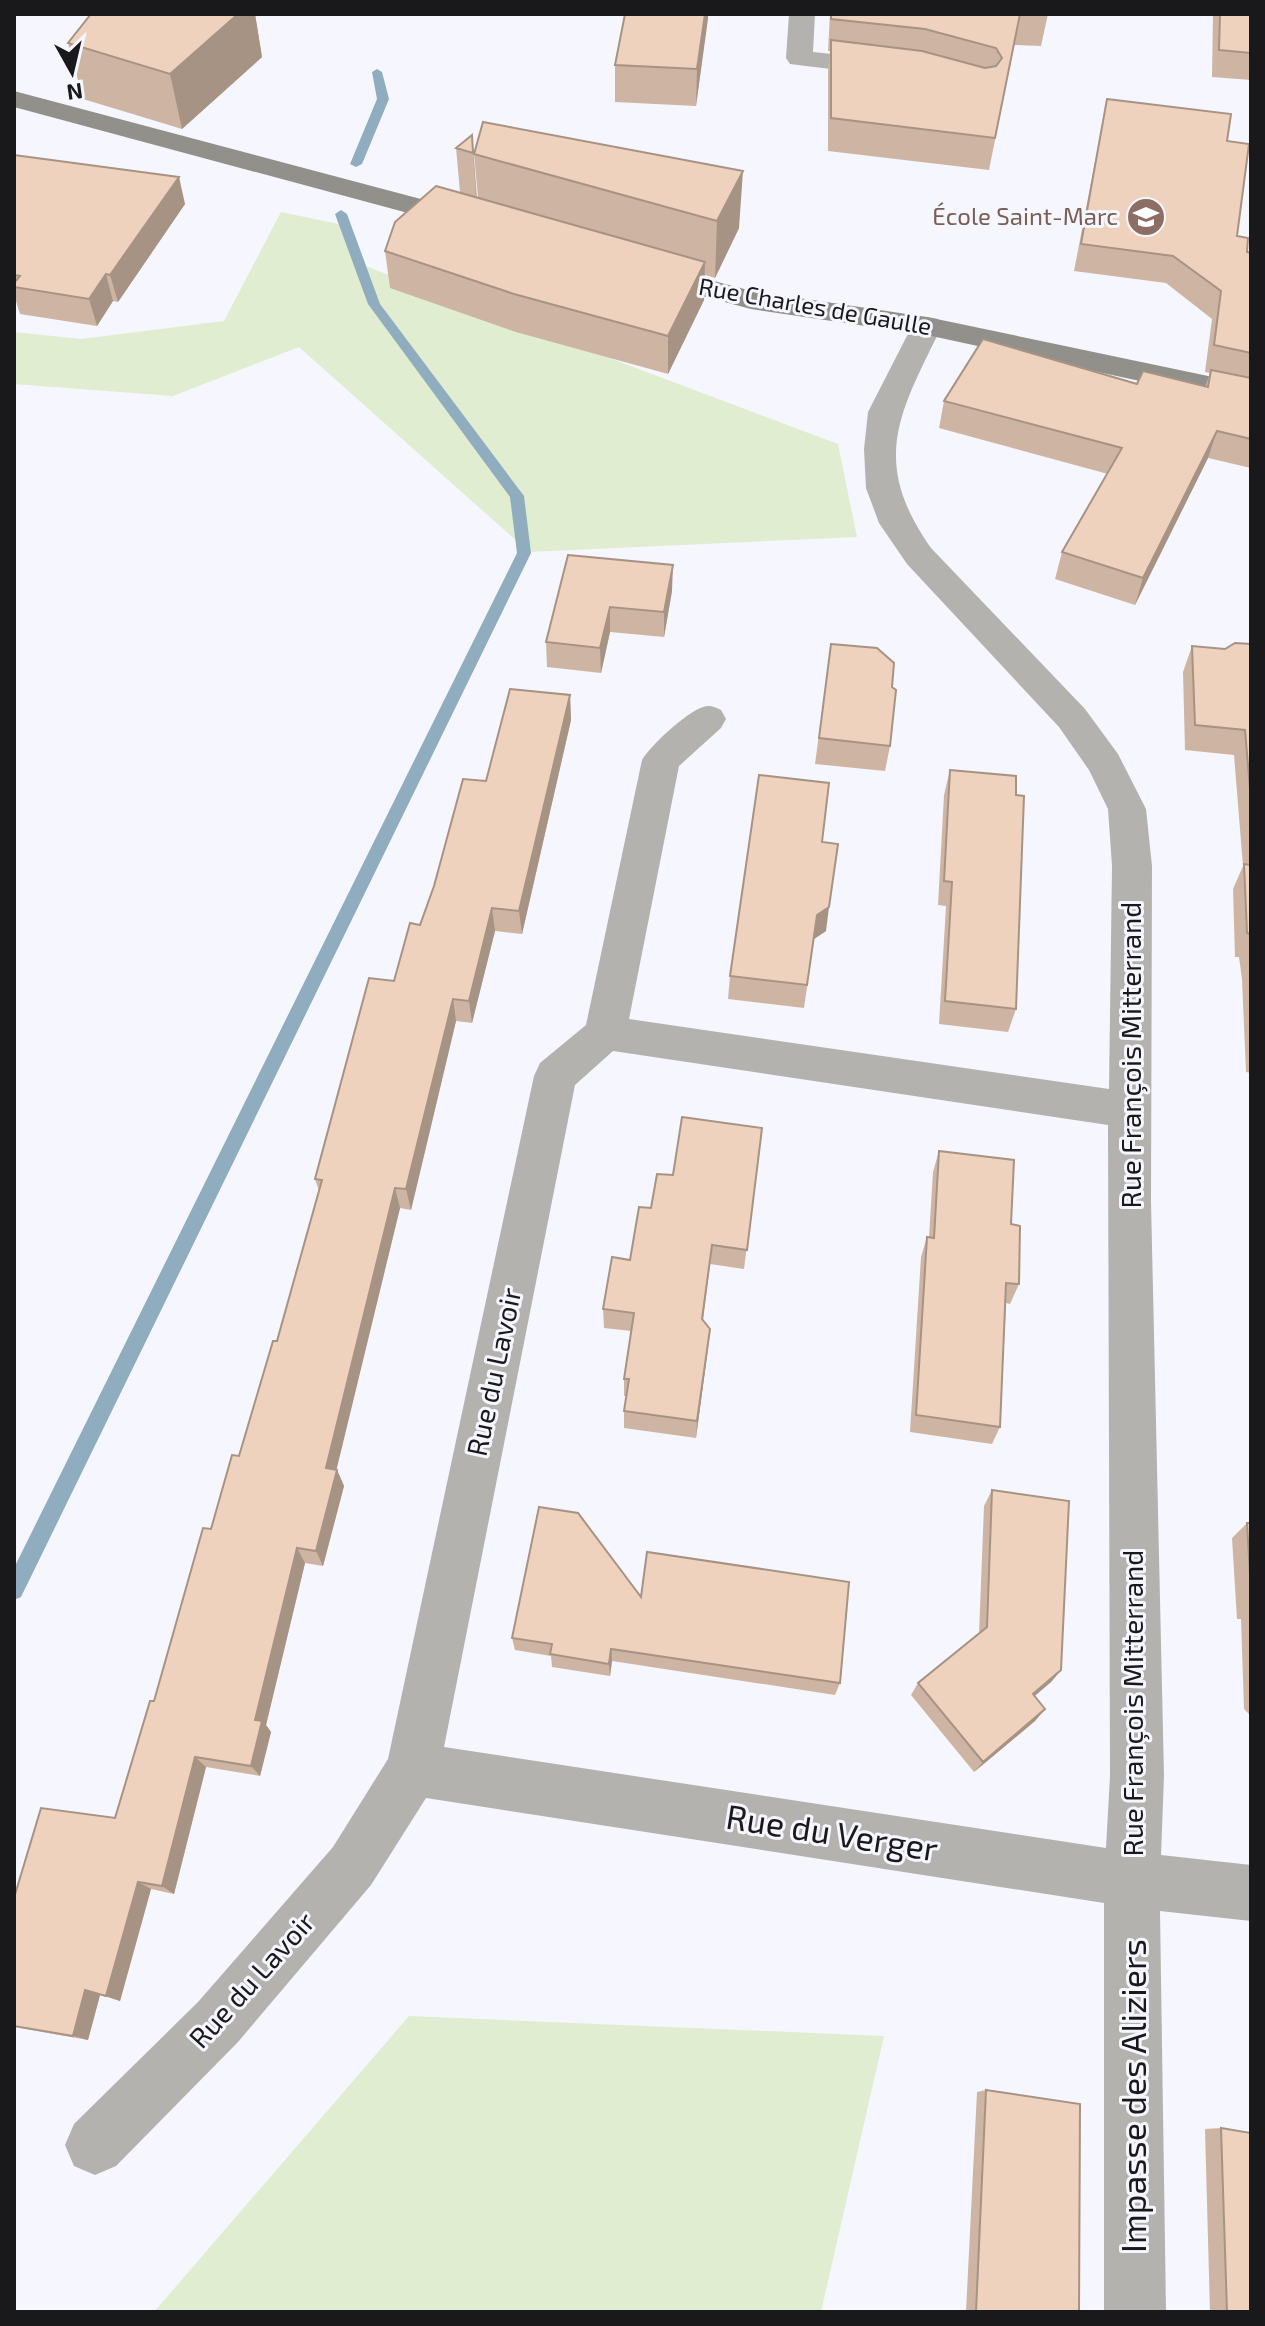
<svg xmlns="http://www.w3.org/2000/svg" width="1265" height="2326" font-family="'Exo 2',sans-serif">
<rect width="100%" height="100%" fill="#f6f6fe"/>
<path fill="#e0edd1" d="M 281,212 L 348,226 L 352,261 L 838,444 L 857,537 L 529,552 L 299,347 L 173,396 L 14,384 L 14,332 L 81,339 L 224,321 Z
M 409,2016 L 884,2036 L 821,2312 L 154,2312 Z"/>
<g fill="none" stroke-linecap="round" stroke-linejoin="round">
<path fill="#90adc0" fill-rule="evenodd" d="M 377,69 L 382,72 L 389,99 L 362,164 L 356,167 L 350,164 L 377,99 L 372,72 Z
M 341,210 L 347,214 L 380,304 L 524,496 L 531,553 L 21,1597 L 14,1600 L 14,1568 L 517,553 L 510,497 L 368,304 L 335,214 Z"/>
<path fill="#b3b2ae" fill-rule="evenodd" d="M 789,14 L 815,14 L 813,52 L 888,60 L 897,62 L 901,68 L 897,74 L 888,76 L 790,64 L 786,58 Z
M 927,317 L 938,319 L 942,326 C 900,412 869,460 931,548 L 1085,709 L 1118,754 L 1146,809 L 1152,866 L 1151,1202 L 1164,1776 L 1161,1855 L 1251,1865 L 1251,1921 L 1160,1911 L 1166,2312 L 1104,2312 L 1104,1903 L 426,1798 L 371,1885 L 238,2042 L 116,2166 L 95,2175 L 74,2166 L 65,2145 L 74,2124 L 198,2002 L 333,1847 L 388,1759 L 534,1076 L 540,1063 L 586,1025 L 642,760 C 650,746 692,706 708,706 C 713,706 717,708 721,710 L 726,719 L 721,728 L 679,766 L 629,1019 L 1109,1089 L 1112,866 L 1108,809 L 1089,770 L 1059,727 L 907,564 L 879,523 L 866,488 L 864,449 L 868,412 L 912,326 L 916,319 ZM 613,1051 L 1108,1125 L 1110,1776 L 1106,1848 L 444,1747 L 575,1085 Z"/>
<path fill="#92908b" fill-rule="evenodd" d="M 14,91 L 481,215 L 486,221 L 481,227 L 471,230 L 14,107 Z
M 645,263 L 752,291 L 927,317 L 1251,385 L 1251,405 L 927,335 L 751,309 L 634,278 L 630,272 L 634,266 Z"/>
</g>
<path fill="#ceb5a3" d="M 91,14 L 255,14 L 262,57 L 182,129 L 83,99 L 68,43 Z
M 625,14 L 708,14 L 696,106 L 615,102 L 615,65 Z
M 830,14 L 1048,14 L 1041,46 L 1014,45 L 989,170 L 828,151 L 828,72 L 830,51 L 828,51 Z
M 1213,14 L 1251,14 L 1251,80 L 1212,77 Z
M 1107,99 L 1227,141 L 1237,236 L 1247,252 L 1251,253 L 1251,468 L 1208,458 L 1135,605 L 1055,579 L 1062,552 L 1108,474 L 939,428 L 944,401 L 1137,384 L 1205,387 L 1210,373 L 1205,372 L 1212,319 L 1166,283 L 1074,271 Z
M 472,135 L 477,197 L 478,198 L 474,154 L 739,228 L 715,278 L 705,275 L 704,300 L 668,374 L 516,332 L 390,288 L 385,251 L 460,192 L 456,148 Z
M 14,155 L 185,204 L 118,302 L 113,301 L 97,326 L 20,314 L 16,301 L 14,301 Z
M 568,555 L 672,591 L 664,637 L 610,632 L 601,673 L 547,667 L 546,642 Z
M 831,644 L 892,687 L 890,746 L 885,771 L 815,764 Z
M 1251,644 L 1251,1073 L 1246,1072 L 1242,979 L 1239,957 L 1235,957 L 1233,889 L 1243,866 L 1234,755 L 1185,750 L 1183,672 L 1192,646 L 1225,649 Z
M 570,695 L 571,720 L 522,934 L 495,931 L 472,1023 L 456,1021 L 411,1210 L 400,1208 L 336,1470 L 337,1470 L 344,1486 L 323,1566 L 305,1563 L 266,1725 L 271,1732 L 260,1776 L 206,1767 L 174,1894 L 151,1889 L 120,2001 L 100,1995 L 88,2040 L 14,2027 L 14,1898 L 115,1818 L 211,1529 L 239,1456 L 277,1341 L 319,1191 L 315,1179 L 394,981 L 486,781 Z
M 950,770 L 1016,795 L 1016,1009 L 1008,1032 L 939,1024 L 946,906 L 938,905 L 944,795 Z
M 822,842 L 826,931 L 814,939 L 804,1008 L 728,999 L 730,976 Z
M 762,1128 L 744,1269 L 710,1264 L 703,1320 L 708,1347 L 696,1438 L 624,1428 L 624,1411 L 626,1396 L 624,1396 L 624,1379 L 631,1331 L 604,1328 L 603,1309 L 630,1260 L 651,1208 L 673,1175 Z
M 939,1151 L 1011,1224 L 1019,1284 L 1010,1304 L 1006,1303 L 1000,1427 L 992,1444 L 910,1432 L 921,1257 L 927,1237 L 929,1237 L 933,1172 Z
M 992,1490 L 1061,1670 L 1051,1682 L 1034,1696 L 1045,1709 L 1035,1721 L 974,1772 L 911,1695 L 918,1683 L 979,1634 L 984,1506 Z
M 1247,1523 L 1251,1523 L 1251,1716 L 1244,1709 L 1241,1619 L 1237,1619 L 1232,1538 Z
M 641,1597 L 840,1683 L 835,1695 L 612,1661 L 610,1676 L 552,1667 L 551,1656 L 515,1650 L 512,1638 Z
M 986,2090 L 1079,2312 L 966,2312 L 977,2092 Z
M 1221,2128 L 1251,2312 L 1210,2312 L 1205,2129 Z"/>
<path fill="#a79384" d="M 238,14 L 255,14 L 262,57 L 182,129 L 170,74 Z
M 705,14 L 708,14 L 708,19 L 696,106 L 697,69 Z
M 472,135 L 476,191 L 477,210 L 473,153 Z
M 743,171 L 739,228 L 715,278 L 717,221 Z
M 179,177 L 185,204 L 118,302 L 110,275 Z
M 705,262 L 704,300 L 668,374 L 668,336 Z
M 106,274 L 113,301 L 97,326 L 89,299 Z
M 1217,431 L 1208,458 L 1135,605 L 1143,578 Z
M 673,565 L 672,591 L 664,637 L 664,612 Z
M 610,607 L 610,632 L 601,673 L 600,648 Z
M 570,695 L 571,720 L 522,934 L 519,911 Z
M 829,907 L 826,931 L 814,939 L 817,915 Z
M 492,908 L 495,931 L 472,1023 L 469,1001 Z
M 453,999 L 456,1021 L 411,1210 L 406,1189 Z
M 395,1188 L 400,1208 L 333,1484 L 326,1468 Z
M 710,1329 L 708,1347 L 696,1438 L 697,1421 Z
M 337,1470 L 344,1486 L 323,1566 L 316,1551 Z
M 297,1548 L 305,1563 L 266,1725 L 271,1732 L 260,1776 L 251,1766 L 255,1720 Z
M 611,1649 L 612,1661 L 610,1676 L 609,1664 Z
M 1061,1670 L 1051,1682 L 1023,1706 L 1033,1694 Z
M 1045,1709 L 1035,1721 L 974,1772 L 983,1762 Z
M 195,1757 L 206,1767 L 174,1894 L 162,1886 Z
M 138,1882 L 151,1889 L 120,2001 L 106,1996 Z
M 85,1990 L 100,1995 L 88,2040 L 73,2036 Z"/>
<path fill="#efd2bd" stroke="#a79384" stroke-width="2" d="M 91,14 L 238,14 L 170,74 L 68,43 Z
M 625,14 L 705,14 L 697,69 L 615,65 Z
M 831,14 L 1020,14 L 995,138 L 831,118 L 831,40 L 922,51 L 985,68 L 996,66 L 1002,58 L 996,48 L 925,29 L 831,19 Z
M 1220,14 L 1251,14 L 1251,53 L 1219,50 Z
M 1107,99 L 1231,114 L 1227,141 L 1249,144 L 1237,236 L 1248,238 L 1247,252 L 1251,253 L 1251,353 L 1214,345 L 1221,291 L 1173,256 L 1081,244 Z
M 483,122 L 743,171 L 717,221 L 474,154 Z
M 472,135 L 473,153 L 456,148 Z
M 14,155 L 179,177 L 110,275 L 106,274 L 89,299 L 14,287 L 14,283 L 20,276 L 14,275 Z
M 436,186 L 705,262 L 668,336 L 514,294 L 385,251 L 395,222 Z
M 983,339 L 1137,384 L 1143,371 L 1208,387 L 1211,370 L 1251,378 L 1251,439 L 1217,431 L 1143,578 L 1062,552 L 1122,448 L 944,401 Z
M 568,555 L 673,565 L 664,612 L 610,607 L 600,648 L 546,642 Z
M 1235,643 L 1251,644 L 1251,800 L 1245,730 L 1195,725 L 1192,646 L 1225,649 Z
M 831,644 L 877,648 L 894,663 L 892,687 L 896,690 L 890,746 L 819,738 Z
M 510,689 L 570,695 L 519,911 L 492,908 L 469,1001 L 453,999 L 406,1189 L 395,1188 L 326,1468 L 337,1470 L 316,1551 L 297,1548 L 255,1720 L 262,1721 L 251,1766 L 195,1757 L 162,1886 L 138,1882 L 106,1996 L 85,1990 L 73,2036 L 14,2026 L 14,1898 L 41,1808 L 115,1818 L 150,1701 L 154,1701 L 203,1528 L 211,1529 L 232,1455 L 239,1456 L 273,1341 L 277,1341 L 322,1180 L 315,1179 L 369,978 L 394,981 L 410,923 L 420,925 L 434,886 L 463,779 L 486,781 Z
M 950,770 L 1016,776 L 1016,795 L 1024,796 L 1016,1009 L 945,1001 L 952,882 L 944,881 Z
M 759,775 L 829,783 L 822,842 L 838,844 L 829,907 L 817,915 L 807,985 L 730,976 Z
M 1244,864 L 1251,865 L 1251,934 L 1247,933 Z
M 682,1117 L 762,1128 L 747,1250 L 712,1245 L 702,1319 L 710,1329 L 697,1421 L 624,1411 L 629,1379 L 624,1379 L 634,1313 L 603,1309 L 612,1257 L 630,1260 L 639,1207 L 651,1208 L 657,1174 L 673,1175 Z
M 939,1151 L 1014,1160 L 1011,1224 L 1020,1226 L 1019,1284 L 1006,1283 L 1000,1427 L 916,1415 L 927,1237 L 934,1238 Z
M 992,1490 L 1069,1501 L 1061,1670 L 1033,1694 L 1045,1709 L 983,1762 L 918,1683 L 987,1627 Z
M 539,1507 L 578,1513 L 641,1597 L 647,1552 L 849,1582 L 840,1683 L 611,1649 L 609,1664 L 550,1654 L 552,1644 L 512,1638 Z
M 1247,1523 L 1251,1523 L 1251,1591 Z
M 986,2090 L 1080,2104 L 1079,2312 L 976,2312 Z
M 1221,2128 L 1251,2133 L 1251,2312 L 1227,2312 Z"/>
<defs>
<symbol id="school-disc" viewBox="-11 -11 22 22"><circle r="9.5" fill="#8d6e63" stroke="#f6f6fe"/><path d="M0-5L7-2L0 1L-7-2ZM-4 1L0 2.5L4 1V4Q0 6-4 4Z" fill="#fff"/></symbol>
</defs>
<g fill-rule="evenodd">
<use href="#school-disc" x="1124" y="195" width="44" height="44"/>
</g>
<g text-anchor="middle" stroke-width="6" stroke-linejoin="round" paint-order="stroke">
<g font-size="24" fill="#785e54" stroke="#f6f6fe" text-anchor="end">
<text x="1118" y="225">École Saint-Marc</text>
</g>
<g font-size="24" fill="#19191c" stroke="#f6f6fe">
<text transform="translate(815 307) rotate(10)" y="8">Rue Charles de Gaulle</text>
</g>
<g font-size="28" fill="#19191c" stroke="#f6f6fe">
<text transform="translate(1131 1055) rotate(-90)" y="10">Rue François Mitterrand</text>
<text transform="translate(494 1372) rotate(-78)" y="10">Rue du Lavoir</text>
<text transform="translate(1133 1703) rotate(-90)" y="10">Rue François Mitterrand</text>
<text transform="translate(252 1980) rotate(-48)" y="10">Rue du Lavoir</text>
</g>
<g font-size="34" fill="#19191c" stroke="#f6f6fe">
<text transform="translate(832 1833) rotate(9)" y="12">Rue du Verger</text>
<text transform="translate(1134 2096) rotate(-90)" y="12">Impasse des Aliziers</text>
</g>
</g>
<rect width="1265" height="2326" fill="none" stroke="#19191c" stroke-width="32"/>
<g transform="translate(72 72) rotate(172)" stroke="#f6f6fe" stroke-width="6" paint-order="stroke">
<path d="M0-6L14 30L0 20L-14 30Z" fill="#19191c"/>
<text y="-12" font-size="22" font-weight="bold" text-anchor="middle" fill="#19191c">N</text>
</g>
</svg>
